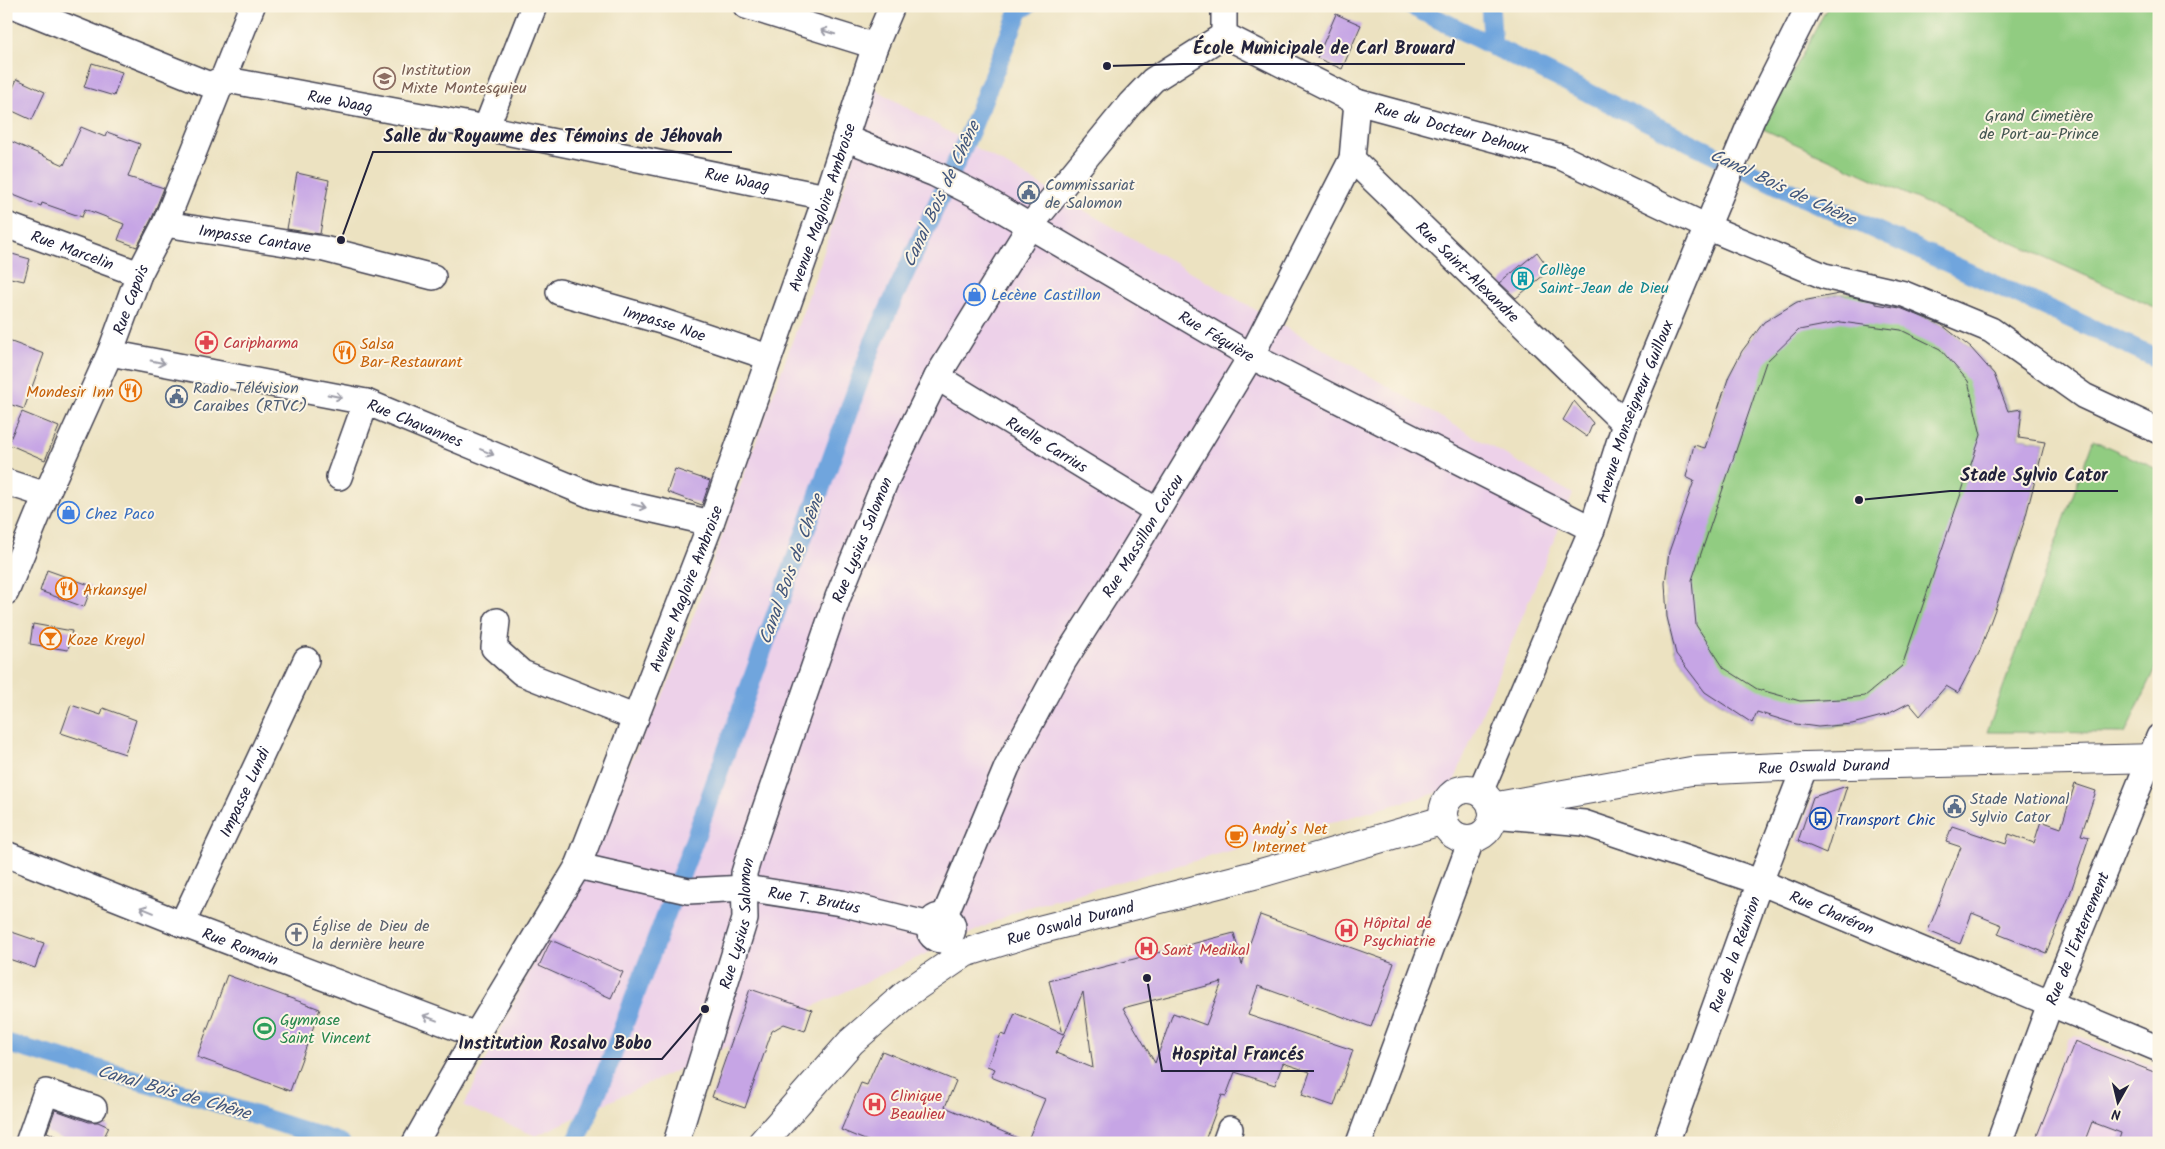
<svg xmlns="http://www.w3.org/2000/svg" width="2165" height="1149" font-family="Kalam,sans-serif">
<rect width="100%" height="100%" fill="#fcf5e5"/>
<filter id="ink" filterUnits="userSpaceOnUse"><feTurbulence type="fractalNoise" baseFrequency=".02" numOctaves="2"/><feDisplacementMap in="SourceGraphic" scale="10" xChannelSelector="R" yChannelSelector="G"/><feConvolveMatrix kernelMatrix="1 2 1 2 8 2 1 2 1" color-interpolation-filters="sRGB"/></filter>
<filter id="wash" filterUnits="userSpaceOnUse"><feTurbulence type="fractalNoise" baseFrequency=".0096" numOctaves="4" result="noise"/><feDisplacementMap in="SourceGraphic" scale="20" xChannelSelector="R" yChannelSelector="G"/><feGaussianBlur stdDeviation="1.12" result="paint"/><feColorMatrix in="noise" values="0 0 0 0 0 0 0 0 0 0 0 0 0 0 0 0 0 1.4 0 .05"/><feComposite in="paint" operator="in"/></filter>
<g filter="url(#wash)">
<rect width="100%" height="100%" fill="#ece2c1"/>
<path fill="#edd1e9" d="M 875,89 L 1573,494 L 1451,789 L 1022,909 L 536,1136 L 464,1106 L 671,678 L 821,261 Z
M 2076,1035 L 2159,1069 L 2159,1143 L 2029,1143 L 2069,1039 Z"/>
<path fill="#91cc81" stroke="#5a775e" d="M 1828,6 L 2159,6 L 2159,309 L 1763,129 Z
M 1879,293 L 1876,304 L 1908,309 L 1942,325 L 1971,348 L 1994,374 L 2009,411 L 2022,409 L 2019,438 L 2045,442 C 2024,528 1999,614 1958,693 L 1946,687 L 1920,716 L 1909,703 C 1881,717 1848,729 1817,727 C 1796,726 1777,718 1757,712 L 1752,723 L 1705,692 L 1676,654 L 1667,617 L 1665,583 L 1669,552 L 1694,481 L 1686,477 L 1694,445 L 1705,448 L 1729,376 L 1742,351 L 1764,322 L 1797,302 L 1838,294 Z
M 2093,440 L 2159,470 L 2159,662 L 2125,733 L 1987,732 Z"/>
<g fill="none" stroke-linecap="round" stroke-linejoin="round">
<path stroke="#6fa5dd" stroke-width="19" d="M 1411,6 L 1785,189 L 2159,359
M 1490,6 L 1493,47
M 6,1043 L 201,1098 L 341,1143
M 576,1143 L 609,1064 L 694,841 L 873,343 L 971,130 L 1019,11 L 1027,6"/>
</g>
<g id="blocks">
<path fill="#c6a5e5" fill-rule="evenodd" d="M 1336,14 L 1361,25 L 1342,69 L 1317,58 Z
M 92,63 L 122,72 L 114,96 L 84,87 Z
M 17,79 L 45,92 L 32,120 L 6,108 L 6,104 Z
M 81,127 L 105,137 L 107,132 L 140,144 L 128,177 L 164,188 L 152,218 L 137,247 L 118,240 L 124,224 L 85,209 L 82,217 L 42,203 L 41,206 L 6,192 L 6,150 L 10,141 L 64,165 Z
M 297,173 L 329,180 L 320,234 L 287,229 Z
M 1537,252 L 1550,270 L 1516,298 L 1500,283 Z
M 12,254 L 30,259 L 24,281 L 6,277 Z
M 1839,294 L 1876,302 L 1876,304 L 1900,308 L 1942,325 L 1971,348 L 1994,374 L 2008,411 L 2022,409 L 2019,438 L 2045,442 L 2025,519 L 1997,604 L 1979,653 L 1958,693 L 1946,686 L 1920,716 L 1909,703 L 1886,715 L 1852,724 L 1818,727 L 1796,724 L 1757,712 L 1752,723 L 1705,692 L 1676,654 L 1667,617 L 1665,583 L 1669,552 L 1694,481 L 1686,477 L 1694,445 L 1705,448 L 1729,376 L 1742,351 L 1764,322 L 1797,302 ZM 1841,322 L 1901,330 L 1940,349 L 1968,381 L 1981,435 L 1902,666 L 1865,696 L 1841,699 L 1800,701 L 1757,689 L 1724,668 L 1696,625 L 1692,580 L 1766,362 L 1799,330 Z
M 6,340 L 44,354 L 24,409 L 6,403 Z
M 1574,401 L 1593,423 L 1587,437 L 1563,420 Z
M 22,412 L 59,427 L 45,460 L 8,444 Z
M 675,469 L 710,481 L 702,505 L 667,492 Z
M 47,570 L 92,586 L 84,607 L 40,591 Z
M 33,624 L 72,631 L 68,650 L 30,644 Z
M 71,705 L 101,715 L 103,708 L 136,720 L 125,754 L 61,733 Z
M 2075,784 L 2096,791 L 2081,835 L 2089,837 L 2069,897 L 2046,953 L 1998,934 L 2002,925 L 1972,913 L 1960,944 L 1928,931 L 1961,847 L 1946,842 L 1952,826 L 2006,844 L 2009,834 L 2034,843 L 2041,821 L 2061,828 Z
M 1847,786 L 1826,853 L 1798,841 L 1813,797 Z
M 1260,915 L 1394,963 L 1371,1027 L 1258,986 L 1248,1015 L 1353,1050 L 1334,1106 L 1302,1095 L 1310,1072 L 1283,1063 L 1275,1085 L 1235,1072 L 1226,1096 L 1222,1095 L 1204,1143 L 872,1143 L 841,1130 L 861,1083 L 867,1085 L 882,1051 L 956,1081 L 945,1107 L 1027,1142 L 1045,1099 L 991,1077 L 995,1069 L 987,1066 L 1001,1034 L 1006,1036 L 1015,1013 L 1063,1034 L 1049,981 L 1234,933 L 1242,965 ZM 1222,982 L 1206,1025 L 1173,1013 L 1155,1063 L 1123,1008 ZM 1083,992 L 1093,1068 L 1056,1053 Z
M 6,930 L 44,943 L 35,968 L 6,958 Z
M 551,940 L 623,972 L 611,998 L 539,966 Z
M 227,975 L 320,1009 L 290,1091 L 197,1057 Z
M 750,989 L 812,1010 L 805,1031 L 784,1024 L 772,1031 L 745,1108 L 712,1097 Z
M 2075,1041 L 2159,1074 L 2159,1143 L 2118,1143 L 2121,1133 L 2092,1122 L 2084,1143 L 2034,1143 Z
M 55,1110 L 89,1122 L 98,1122 L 109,1127 L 101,1143 L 71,1143 L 47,1132 Z"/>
</g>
</g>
<g filter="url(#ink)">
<use href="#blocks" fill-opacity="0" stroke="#403f4f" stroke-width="1"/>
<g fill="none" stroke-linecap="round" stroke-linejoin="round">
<defs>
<g id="minor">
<path id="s1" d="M 15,6 L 210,85 L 222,79 L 486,128 L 826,197"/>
<path d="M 746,6 L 875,46"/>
<path id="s2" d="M 1224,6 L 1224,35 L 1357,102 L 1561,157 L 1707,227 L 1824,276 L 1904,294 L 1991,330 L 2084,396 L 2159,431"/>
<path id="s3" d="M 1357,102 L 1352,159 L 1625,424"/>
<path d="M 486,128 L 534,6"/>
<path id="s4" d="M 845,138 L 935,174 L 977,195 L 1251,356 L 1592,529"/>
<path id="s5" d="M 165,224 L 324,249 L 433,277"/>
<path id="s6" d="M 6,225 L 139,274"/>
<path id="s7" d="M 559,292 L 661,321 L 768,357"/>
<path id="s8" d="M 110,353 L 366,402 L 593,496 L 711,523"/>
<path id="s9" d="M 937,377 L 1157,511"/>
<path d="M 339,477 L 366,402"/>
<path d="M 6,482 L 46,495"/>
<path id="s10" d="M 6,592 L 46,495 L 110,353 L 139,274 L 165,224 L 252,6"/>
<path d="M 497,621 L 494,648 L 522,673 L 636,718"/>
<path id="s11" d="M 1480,792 L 1592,529 L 1625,424 L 1752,119 L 1809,6"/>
<path id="s12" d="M 1493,815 L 1584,823 L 1760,882 L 2159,1049"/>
<path id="s13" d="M 6,854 L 182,924 L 476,1035"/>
<path id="s14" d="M 578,866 L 688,891 L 745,888 L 841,903 L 930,925"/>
<circle cx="941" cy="928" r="12"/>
<path id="s15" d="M 944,917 L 1007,767 L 1063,662 L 1121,571 L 1251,356 L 1352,159"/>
<path id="s16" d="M 182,924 L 306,660"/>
<path d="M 28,1143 L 46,1092 L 94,1108"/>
<path id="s17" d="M 415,1143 L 476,1035 L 578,866 L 711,523 L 826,197 L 875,46 L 892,6"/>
<path id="s18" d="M 676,1143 L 745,919 L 744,873 L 751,850 L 838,597 L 885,482 L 937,377 L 1030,226 L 1130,104 L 1153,80 L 1224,35"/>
<path d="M 1225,1143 L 1230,1129"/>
<path d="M 1359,1143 L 1472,838"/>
<path id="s19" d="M 1666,1143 L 1760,882 L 1805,766"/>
<path id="s20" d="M 1999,1143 L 2050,1004 L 2159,737"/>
</g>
<g id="major">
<circle cx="1468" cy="814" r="25"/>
<path id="s21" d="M 1492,807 L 1691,771 L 1805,766 L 2159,758"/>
<path id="s22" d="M 762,1143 L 851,1042 L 907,993 L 965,953 L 1035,931 L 1254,875 L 1444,820"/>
</g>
</defs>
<use href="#minor" stroke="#403f4f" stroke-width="28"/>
<use href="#major" stroke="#403f4f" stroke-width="30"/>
<use href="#minor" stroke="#fff" stroke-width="25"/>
<use href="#major" stroke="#fff" stroke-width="28"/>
</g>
<defs><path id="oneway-shaft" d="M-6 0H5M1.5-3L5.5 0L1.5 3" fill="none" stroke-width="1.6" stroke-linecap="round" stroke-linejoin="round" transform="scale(1.25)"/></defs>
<g stroke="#9c9ca7">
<use href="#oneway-shaft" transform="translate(828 32) rotate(-163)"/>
<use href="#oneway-shaft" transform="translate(158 362) rotate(11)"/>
<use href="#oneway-shaft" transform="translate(335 396) rotate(11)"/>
<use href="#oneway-shaft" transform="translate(487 452) rotate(23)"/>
<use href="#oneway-shaft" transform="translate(639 506) rotate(13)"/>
<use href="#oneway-shaft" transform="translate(147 910) rotate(-158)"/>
<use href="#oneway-shaft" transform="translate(430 1018) rotate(-159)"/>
</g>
</g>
<defs>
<symbol id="school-ring" viewBox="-11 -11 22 22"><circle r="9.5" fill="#fcf5e5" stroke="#8d6e63" stroke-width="1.5"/><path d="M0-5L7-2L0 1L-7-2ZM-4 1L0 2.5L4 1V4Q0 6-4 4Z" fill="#8d6e63"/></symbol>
<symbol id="civic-ring" viewBox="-11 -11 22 22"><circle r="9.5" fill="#fcf5e5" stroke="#5c6f8a" stroke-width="1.5"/><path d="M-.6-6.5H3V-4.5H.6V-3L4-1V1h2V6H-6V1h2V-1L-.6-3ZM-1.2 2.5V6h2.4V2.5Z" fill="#5c6f8a"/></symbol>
<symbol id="building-ring" viewBox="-11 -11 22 22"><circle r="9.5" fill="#fcf5e5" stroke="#0f9aa8" stroke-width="1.5"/><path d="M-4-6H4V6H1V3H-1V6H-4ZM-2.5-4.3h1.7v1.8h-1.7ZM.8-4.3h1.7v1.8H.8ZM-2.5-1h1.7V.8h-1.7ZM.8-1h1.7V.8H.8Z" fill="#0f9aa8"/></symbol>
<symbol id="shop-ring" viewBox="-11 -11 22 22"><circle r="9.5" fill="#fcf5e5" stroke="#3f7fe0" stroke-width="1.5"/><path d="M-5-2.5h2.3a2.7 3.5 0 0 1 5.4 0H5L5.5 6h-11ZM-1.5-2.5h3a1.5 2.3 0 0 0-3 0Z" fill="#3f7fe0"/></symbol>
<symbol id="pharmacy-ring" viewBox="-11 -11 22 22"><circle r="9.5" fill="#fcf5e5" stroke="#e0444e" stroke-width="1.5"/><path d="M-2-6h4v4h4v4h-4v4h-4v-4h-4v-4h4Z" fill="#e0444e"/></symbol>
<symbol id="restaurant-ring" viewBox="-11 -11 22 22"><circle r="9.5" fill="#fcf5e5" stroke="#e8710a" stroke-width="1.5"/><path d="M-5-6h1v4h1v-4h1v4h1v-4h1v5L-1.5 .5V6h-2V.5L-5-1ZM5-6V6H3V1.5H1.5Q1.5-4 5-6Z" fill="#e8710a"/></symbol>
<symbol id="bar-ring" viewBox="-11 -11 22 22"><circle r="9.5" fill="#fcf5e5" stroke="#e8710a" stroke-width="1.5"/><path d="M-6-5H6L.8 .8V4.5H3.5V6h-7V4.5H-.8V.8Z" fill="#e8710a"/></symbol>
<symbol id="bus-ring" viewBox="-11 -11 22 22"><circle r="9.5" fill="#fcf5e5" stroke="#1a4fb4" stroke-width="1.5"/><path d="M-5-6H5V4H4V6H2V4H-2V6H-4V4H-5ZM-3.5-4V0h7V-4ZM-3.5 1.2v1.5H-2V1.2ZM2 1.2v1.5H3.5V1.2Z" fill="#1a4fb4"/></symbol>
<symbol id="cafe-ring" viewBox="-11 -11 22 22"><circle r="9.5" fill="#fcf5e5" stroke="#e8710a" stroke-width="1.5"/><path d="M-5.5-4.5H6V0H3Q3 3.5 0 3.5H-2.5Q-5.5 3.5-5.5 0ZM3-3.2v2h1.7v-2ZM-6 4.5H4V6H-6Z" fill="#e8710a"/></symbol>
<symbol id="hospital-ring" viewBox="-11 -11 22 22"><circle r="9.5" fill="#fcf5e5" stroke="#e0444e" stroke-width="1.5"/><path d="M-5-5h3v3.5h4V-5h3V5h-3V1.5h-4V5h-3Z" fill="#e0444e"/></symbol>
<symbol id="church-ring" viewBox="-11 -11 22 22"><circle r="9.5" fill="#fcf5e5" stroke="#6b7280" stroke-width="1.5"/><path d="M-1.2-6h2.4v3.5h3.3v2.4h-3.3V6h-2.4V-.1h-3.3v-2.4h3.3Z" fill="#6b7280"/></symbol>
<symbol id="stadium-ring" viewBox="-11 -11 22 22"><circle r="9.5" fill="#fcf5e5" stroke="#2e9e5b" stroke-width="1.5"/><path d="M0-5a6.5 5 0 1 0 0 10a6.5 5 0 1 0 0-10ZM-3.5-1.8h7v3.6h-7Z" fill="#2e9e5b"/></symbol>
</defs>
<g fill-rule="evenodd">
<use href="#school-ring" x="372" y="66" width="25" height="25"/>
<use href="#civic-ring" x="1016" y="180" width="25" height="25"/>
<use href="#building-ring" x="1510" y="266" width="25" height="25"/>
<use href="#shop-ring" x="962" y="282" width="25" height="25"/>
<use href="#pharmacy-ring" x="194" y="330" width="25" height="25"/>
<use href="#restaurant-ring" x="332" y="340" width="25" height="25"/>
<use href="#restaurant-ring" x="118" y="378" width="25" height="25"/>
<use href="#civic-ring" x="164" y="384" width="25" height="25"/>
<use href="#shop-ring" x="56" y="500" width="25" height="25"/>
<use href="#restaurant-ring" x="54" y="576" width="25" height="25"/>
<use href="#bar-ring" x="38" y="626" width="25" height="25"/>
<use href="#civic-ring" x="1942" y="794" width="25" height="25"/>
<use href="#bus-ring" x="1808" y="806" width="25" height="25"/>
<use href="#cafe-ring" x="1224" y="824" width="25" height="25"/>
<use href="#hospital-ring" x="1334" y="918" width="25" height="25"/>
<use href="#church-ring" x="284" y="922" width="25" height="25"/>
<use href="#hospital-ring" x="1134" y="936" width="25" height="25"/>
<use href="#stadium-ring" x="252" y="1016" width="25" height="25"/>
<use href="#hospital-ring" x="862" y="1092" width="25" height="25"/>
</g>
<g text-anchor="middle" stroke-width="4" stroke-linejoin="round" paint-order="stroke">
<g font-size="16" fill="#785e54" stroke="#fcf5e5" text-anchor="start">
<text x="401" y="75">Institution<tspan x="401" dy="18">Mixte Montesquieu</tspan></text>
</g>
<g font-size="16" fill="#22223b" stroke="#fcf5e5">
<text dy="6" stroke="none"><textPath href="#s1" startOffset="344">Rue Waag</textPath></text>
<text dy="6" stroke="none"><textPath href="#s2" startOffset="276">Rue du Docteur Dehoux</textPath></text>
<text dy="6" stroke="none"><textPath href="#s1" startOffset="749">Rue Waag</textPath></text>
<text dy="6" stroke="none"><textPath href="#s17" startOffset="1024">Avenue Magloire Ambroise</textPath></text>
<text dy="6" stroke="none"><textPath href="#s5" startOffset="91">Impasse Cantave</textPath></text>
<text dy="6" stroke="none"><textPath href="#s6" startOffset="71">Rue Marcelin</textPath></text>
<text dy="6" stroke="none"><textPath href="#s3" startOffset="219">Rue Saint-Alexandre</textPath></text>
<text dy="6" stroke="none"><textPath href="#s10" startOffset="318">Rue Capois</textPath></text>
<text dy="6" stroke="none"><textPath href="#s7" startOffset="110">Impasse Noe</textPath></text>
<text dy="6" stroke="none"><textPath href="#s4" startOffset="422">Rue Féquière</textPath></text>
<text dy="6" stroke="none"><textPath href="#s11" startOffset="411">Avenue Monseigneur Guilloux</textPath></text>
<text dy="6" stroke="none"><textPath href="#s8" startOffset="314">Rue Chavannes</textPath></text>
<text dy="6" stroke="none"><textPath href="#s9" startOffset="129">Ruelle Carrius</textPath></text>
<text dy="6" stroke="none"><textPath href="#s15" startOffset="431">Rue Massillon Coicou</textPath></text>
<text dy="6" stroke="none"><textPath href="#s18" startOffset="634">Rue Lysius Salomon</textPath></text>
<text dy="6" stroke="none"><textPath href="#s17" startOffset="619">Avenue Magloire Ambroise</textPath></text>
<text dy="6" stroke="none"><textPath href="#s21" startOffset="335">Rue Oswald Durand</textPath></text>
<text dy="6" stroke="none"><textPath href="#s16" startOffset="146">Impasse Lundi</textPath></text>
<text dy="6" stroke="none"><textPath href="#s14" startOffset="240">Rue T. Brutus</textPath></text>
<text dy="6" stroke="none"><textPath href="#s12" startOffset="355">Rue Charéron</textPath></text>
<text dy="6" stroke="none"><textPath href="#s22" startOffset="389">Rue Oswald Durand</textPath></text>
<text dy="6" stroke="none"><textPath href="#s18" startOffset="229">Rue Lysius Salomon</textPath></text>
<text dy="6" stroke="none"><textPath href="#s20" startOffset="219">Rue de l'Enterrement</textPath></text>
<text dy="6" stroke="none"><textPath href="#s13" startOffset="252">Rue Romain</textPath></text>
<text dy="6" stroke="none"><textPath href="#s19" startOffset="201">Rue de la Réunion</textPath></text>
</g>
<g font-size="16" fill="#435550" stroke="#fcf5e5">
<text x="2039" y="121">Grand Cimetière<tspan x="2039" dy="18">de Port-au-Prince</tspan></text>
</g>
<g font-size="16" fill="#4e5e75" stroke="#fcf5e5" text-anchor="start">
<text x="1045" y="190">Commissariat<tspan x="1045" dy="18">de Salomon</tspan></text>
<text x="193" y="393">Radio Télévision<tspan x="193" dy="18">Caraibes (RTVC)</tspan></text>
<text x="1970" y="804">Stade National<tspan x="1970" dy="18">Sylvio Cator</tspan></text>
</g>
<g font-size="16" fill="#0d838f" stroke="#fcf5e5" text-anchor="start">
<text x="1539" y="275">Collège<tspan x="1539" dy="18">Saint-Jean de Dieu</tspan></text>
</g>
<g font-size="16" fill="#366cbe" stroke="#fcf5e5" text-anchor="start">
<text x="991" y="300">Lecène Castillon</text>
<text x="85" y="519">Chez Paco</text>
</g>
<g font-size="16" fill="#be3a42" stroke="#fcf5e5" text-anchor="start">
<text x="223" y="348">Caripharma</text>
<text x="1363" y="928">Hôpital de<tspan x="1363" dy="18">Psychiatrie</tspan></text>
<text x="1162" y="955">Sant Medikal</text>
<text x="890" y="1101">Clinique<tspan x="890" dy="18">Beaulieu</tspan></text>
</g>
<g font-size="16" fill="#c56008" stroke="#fcf5e5" text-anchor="start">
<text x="360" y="349">Salsa<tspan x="360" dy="18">Bar-Restaurant</tspan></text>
<text x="114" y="397" text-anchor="end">Mondesir Inn</text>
<text x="83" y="595">Arkansyel</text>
<text x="67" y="645">Koze Kreyol</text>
<text x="1252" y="834">Andy’s Net<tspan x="1252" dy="18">Internet</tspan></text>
</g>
<g font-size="16" fill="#164399" stroke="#fcf5e5" text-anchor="start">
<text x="1837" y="825">Transport Chic</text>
</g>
<g font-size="16" fill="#5b616d" stroke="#fcf5e5" text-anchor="start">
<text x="312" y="931">Église de Dieu de<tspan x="312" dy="18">la dernière heure</tspan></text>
</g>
<g font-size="16" fill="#27864d" stroke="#fcf5e5" text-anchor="start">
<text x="280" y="1025">Gymnase<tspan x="280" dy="18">Saint Vincent</tspan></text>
</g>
<g font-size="18" font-style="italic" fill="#41567c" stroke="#fcf5e5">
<text transform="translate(1783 187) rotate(25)" y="6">Canal Bois de Chêne</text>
<text transform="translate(941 194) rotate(-65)" y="6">Canal Bois de Chêne</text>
<text transform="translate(791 569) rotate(-70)" y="6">Canal Bois de Chêne</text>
<text transform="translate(174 1092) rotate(16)" y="6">Canal Bois de Chêne</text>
</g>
</g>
<path fill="none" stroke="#22223b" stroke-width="2" d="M1107 66L1183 64H1465M341 240L373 152H732M1859 500L1950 491H2118M705 1009L662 1059H448M1147 978L1162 1071H1314"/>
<g fill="#22223b" stroke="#fcf5e5" stroke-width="2">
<circle cx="1107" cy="66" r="5"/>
<circle cx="341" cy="240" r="5"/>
<circle cx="1859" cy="500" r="5"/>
<circle cx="705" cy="1009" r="5"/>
<circle cx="1147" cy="978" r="5"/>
</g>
<g font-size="18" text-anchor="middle" font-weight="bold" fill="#22223b" stroke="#fcf5e5" stroke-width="4" stroke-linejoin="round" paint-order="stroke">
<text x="1324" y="54">École Municipale de Carl Brouard</text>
<text x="553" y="142">Salle du Royaume des Témoins de Jéhovah</text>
<text x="2034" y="481">Stade Sylvio Cator</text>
<text x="555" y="1049">Institution Rosalvo Bobo</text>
<text x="1238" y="1060">Hospital Francés</text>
</g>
<rect width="2165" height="1149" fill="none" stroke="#fcf5e5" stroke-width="25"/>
<g transform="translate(2118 1102) rotate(188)" stroke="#fcf5e5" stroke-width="4" paint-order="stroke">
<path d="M0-4L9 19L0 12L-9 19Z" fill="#22223b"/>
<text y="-8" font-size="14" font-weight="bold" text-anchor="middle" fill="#22223b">N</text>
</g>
</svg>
